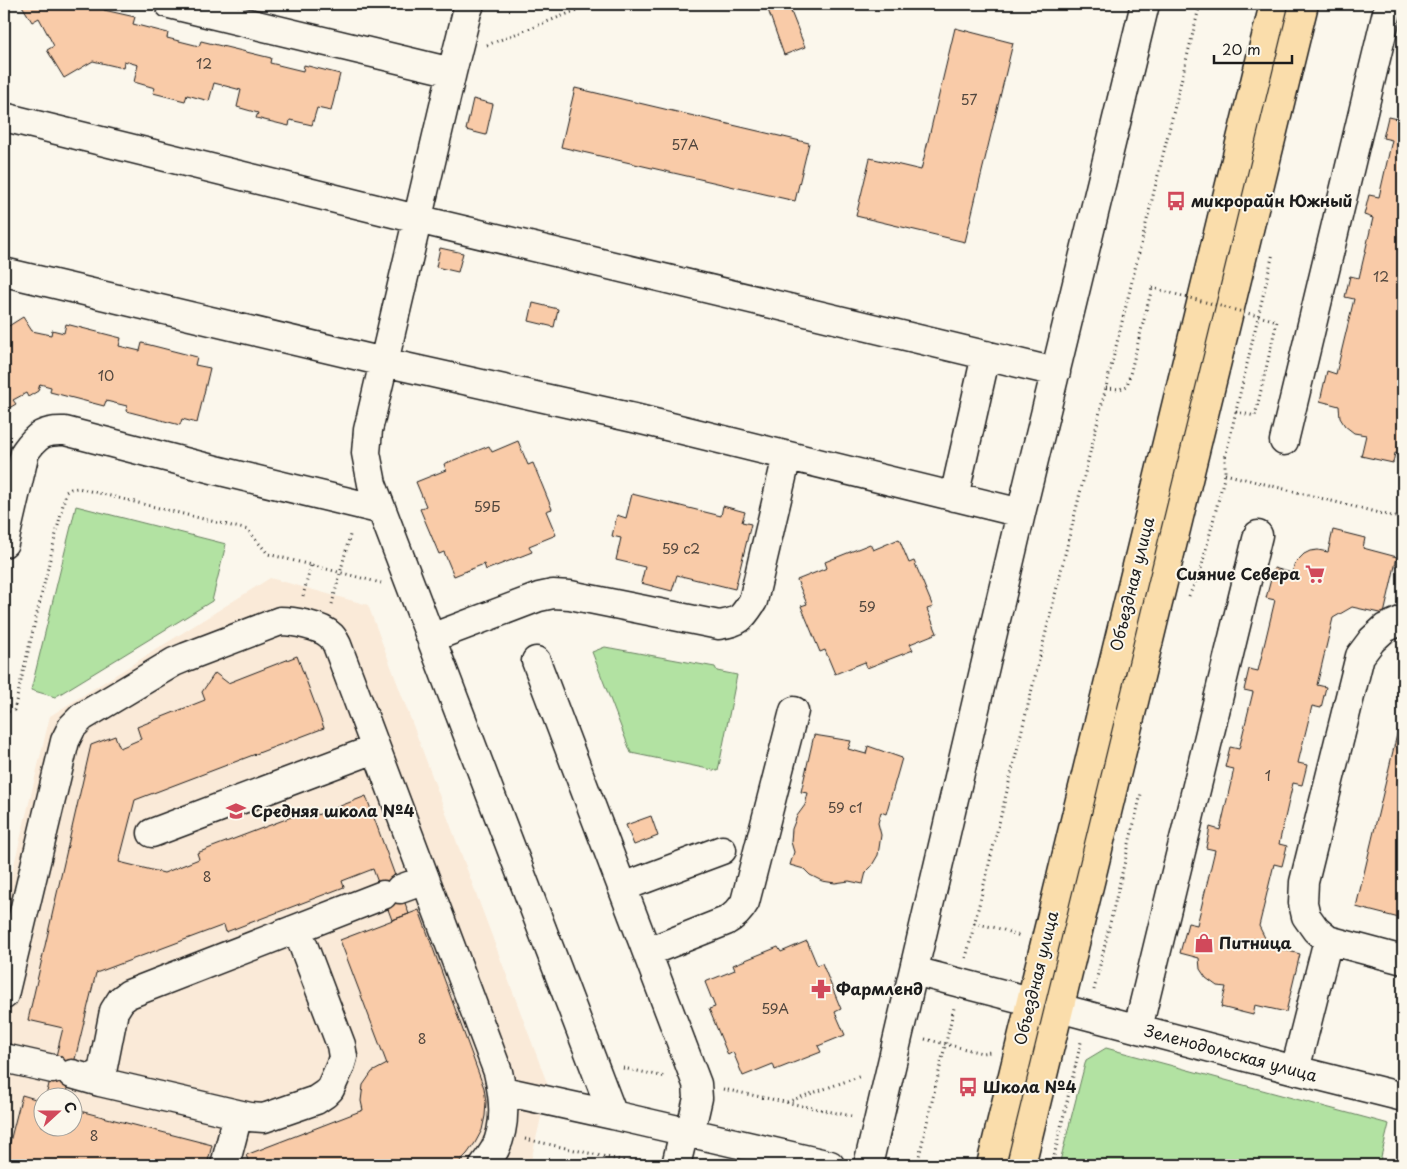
<svg xmlns="http://www.w3.org/2000/svg" width="1407" height="1169" font-family="'Playpen Sans',sans-serif">
<rect width="100%" height="100%" fill="#fbf7ec"/>
<filter id="ink" filterUnits="userSpaceOnUse"><feTurbulence type="fractalNoise" baseFrequency=".02" numOctaves="2"/><feDisplacementMap in="SourceGraphic" scale="10" xChannelSelector="R" yChannelSelector="G"/><feConvolveMatrix kernelMatrix="1 2 1 2 8 2 1 2 1" color-interpolation-filters="sRGB"/></filter>
<g filter="url(#ink)">
<path fill="#faead8" fill-rule="evenodd" d="M 270,578 L 368,605 L 547,1083 L 545,1100 L 530,1165 L 4,1165 L 4,906 L 50,716 ZM 42,1096 L 72,1096 L 72,1126 L 42,1126 Z"/>
<path fill="#b2e2a2" stroke="#677f5f" d="M 76,506 L 226,544 L 212,601 L 55,697 L 31,690 Z
M 605,647 L 715,667 L 717,671 L 737,675 L 718,771 L 631,753 L 592,652 Z
M 1106,1048 L 1389,1124 L 1379,1165 L 1059,1165 L 1086,1060 Z"/>
<path fill="#f9cba8" stroke="#1c1c1c" d="M 21,4 L 101,4 L 104,10 L 135,17 L 133,24 L 168,33 L 167,38 L 199,46 L 201,41 L 271,58 L 270,63 L 303,71 L 304,65 L 340,74 L 331,111 L 317,108 L 312,125 L 290,120 L 289,126 L 256,118 L 258,113 L 237,107 L 241,90 L 214,83 L 209,101 L 187,95 L 185,101 L 153,93 L 155,88 L 134,82 L 138,65 L 124,61 L 123,68 L 93,61 L 64,78 L 47,50 L 54,46 L 39,18 L 32,22 Z
M 766,4 L 788,4 L 805,47 L 784,55 Z
M 955,28 L 1013,43 L 965,242 L 856,216 L 870,158 L 921,170 Z
M 575,88 L 809,143 L 795,201 L 561,147 Z
M 1403,92 L 1403,353 L 1398,375 L 1403,384 L 1403,455 L 1395,453 L 1393,463 L 1361,456 L 1366,435 L 1354,433 L 1345,426 L 1340,418 L 1339,406 L 1320,401 L 1327,371 L 1336,374 L 1354,299 L 1345,297 L 1350,276 L 1359,278 L 1373,218 L 1364,215 L 1369,195 L 1379,197 L 1392,140 L 1383,138 L 1388,117 L 1397,119 Z
M 473,99 L 493,104 L 486,135 L 466,130 Z
M 440,248 L 463,253 L 458,272 L 436,267 Z
M 533,303 L 558,309 L 554,327 L 529,321 Z
M 23,317 L 32,331 L 51,335 L 52,330 L 64,333 L 66,324 L 121,338 L 119,346 L 140,351 L 142,343 L 197,357 L 195,365 L 210,368 L 197,423 L 182,419 L 180,425 L 126,411 L 127,406 L 106,401 L 104,406 L 50,392 L 51,387 L 40,384 L 38,391 L 28,397 L 26,393 L 13,400 L 16,404 L 4,411 L 4,329 Z
M 518,441 L 528,465 L 533,463 L 552,509 L 546,511 L 556,535 L 529,546 L 532,552 L 486,570 L 484,564 L 454,576 L 444,552 L 439,554 L 420,509 L 426,506 L 416,482 L 446,470 L 444,464 L 489,446 L 492,452 Z
M 632,494 L 721,516 L 723,506 L 745,512 L 742,522 L 751,524 L 735,589 L 677,575 L 672,591 L 641,583 L 645,567 L 616,560 L 621,538 L 612,536 L 617,515 L 626,518 Z
M 1333,530 L 1365,538 L 1363,548 L 1397,557 L 1384,614 L 1352,607 L 1333,618 L 1317,685 L 1326,687 L 1321,708 L 1312,706 L 1298,763 L 1307,765 L 1302,785 L 1293,783 L 1279,844 L 1287,846 L 1282,866 L 1274,864 L 1259,926 L 1269,946 L 1300,954 L 1286,1012 L 1255,1005 L 1253,1015 L 1221,1007 L 1226,987 L 1217,986 L 1206,978 L 1200,969 L 1199,958 L 1180,953 L 1188,923 L 1197,925 L 1215,850 L 1206,848 L 1210,827 L 1220,830 L 1234,769 L 1225,767 L 1230,747 L 1239,749 L 1253,692 L 1244,690 L 1249,669 L 1258,671 L 1275,600 L 1266,598 L 1274,568 L 1292,573 L 1295,563 L 1304,554 L 1310,551 L 1318,550 L 1328,552 Z
M 899,539 L 909,563 L 914,561 L 933,607 L 927,609 L 937,633 L 910,644 L 913,650 L 867,668 L 865,662 L 835,674 L 825,650 L 820,652 L 801,606 L 807,604 L 797,580 L 827,568 L 825,562 L 870,544 L 873,550 Z
M 297,656 L 324,728 L 135,800 L 119,862 L 164,873 L 199,859 L 197,853 L 315,808 L 317,815 L 366,796 L 409,914 L 392,920 L 373,869 L 342,881 L 344,887 L 226,932 L 224,925 L 96,973 L 66,1096 L 46,1096 L 63,1028 L 28,1020 L 91,745 L 115,736 L 120,748 L 141,739 L 137,727 L 205,700 L 202,692 L 215,673 L 228,683 Z
M 1403,709 L 1403,919 L 1356,907 Z
M 814,735 L 851,741 L 848,749 L 866,754 L 868,746 L 902,758 L 886,814 L 881,812 L 878,823 L 881,835 L 878,855 L 871,867 L 866,872 L 863,884 L 849,881 L 835,883 L 822,881 L 810,875 L 804,869 L 790,865 L 794,852 L 791,842 L 792,829 L 797,816 L 805,805 L 808,793 L 801,792 Z
M 651,816 L 658,836 L 634,845 L 626,825 Z
M 419,910 L 484,1088 L 486,1102 L 485,1116 L 482,1130 L 475,1143 L 467,1154 L 456,1165 L 250,1165 L 246,1155 L 363,1110 L 361,1101 L 363,1085 L 372,1072 L 387,1064 L 340,940 Z
M 807,941 L 817,965 L 822,963 L 841,1009 L 835,1012 L 845,1035 L 818,1046 L 821,1052 L 775,1070 L 773,1064 L 743,1076 L 733,1052 L 728,1055 L 709,1009 L 715,1007 L 705,982 L 735,970 L 733,965 L 778,947 L 781,952 Z
M 22,1095 L 42,1101 L 42,1126 L 72,1126 L 72,1109 L 212,1145 L 207,1165 L 4,1165 Z"/>
<g fill="none" stroke-linecap="round" stroke-linejoin="round">
<defs>
<path id="minor" d="M 169,4 L 452,72
M 470,4 L 467,12 L 452,72 L 368,430 L 366,453 L 372,484 L 613,1115 L 830,1165
M 4,117 L 417,219 L 1056,372
M 4,272 L 401,366 L 634,418 L 1021,513
M 1284,441 L 1389,4
M 954,497 L 986,355
M 4,543 L 25,452 C 37,435 44,430 65,431 L 216,470 L 382,510
M 1403,620 L 1385,628 L 1372,640 L 1360,656 L 1304,882 L 1303,903 L 1306,916 L 1316,930 L 1328,940 L 1403,960
M 431,638 L 539,597 L 553,594 L 570,595 L 719,625 C 740,622 742,618 753,601 L 787,456
M 536,661 L 697,1084 L 698,1098 L 690,1133
M 152,833 L 375,749
M 623,887 L 722,850
M 400,889 L 425,880
M 648,952 L 726,921 C 735,916 740,911 745,902 L 794,711
M 914,971 L 1030,1001
M 4,995 L 65,741 L 72,727 L 82,717 L 174,662 L 186,657 L 280,621 C 293,621 321,626 330,635 C 333,637 335,641 337,645 L 498,1072 C 504,1098 507,1124 495,1149 C 492,1154 488,1160 484,1165
M 1059,1008 L 1295,1070 L 1403,1097
M 1138,1028 L 1258,535
M 4,1058 L 53,1069
M 1295,1070 L 1328,940
M 72,1074 L 100,1082 L 250,1117 L 264,1118 L 316,1100 L 325,1094 L 330,1089 L 340,1067 L 343,1057 L 341,1045 L 297,929
M 100,1082 L 114,1011 L 121,1000 L 129,994 L 383,895
M 503,1091 L 613,1115
M 225,1165 L 238,1115
M 676,1165 L 684,1132
M 868,1165 L 1021,513 L 1145,4"/>
<path id="major" d="M 991,1165 L 1274,4
M 1021,1165 L 1304,4"/>
</defs>
<use href="#minor" stroke="#1c1c1c" stroke-width="31"/>
<use href="#major" stroke="#1c1c1c" stroke-width="31"/>
<path stroke="#1c1c1c" stroke-width="3" stroke-dasharray="1 4" stroke-linecap="butt" d="M 487,45 L 593,4
M 1106,388 L 1120,389 L 1127,386 L 1152,288
M 1236,412 L 1255,416 L 1277,321
M 1225,474 L 1403,519
M 303,596 L 311,565
M 1189,596 L 1201,569 L 1225,474 L 1225,458 L 1273,253
M 332,604 L 350,535
M 4,711 L 11,712 L 14,710 L 66,492 L 71,489 L 78,488 L 248,530 L 268,554 L 381,583
M 974,923 L 1001,929 L 1020,936
M 966,958 L 1200,4
M 1094,990 L 1141,794
M 925,1039 L 982,1053 L 991,1052
M 623,1068 L 666,1077
M 723,1089 L 851,1116
M 787,1102 L 861,1076
M 525,1139 L 643,1165
M 917,1165 L 954,1008
M 1052,1165 L 1081,1042"/>
<use href="#minor" stroke="#fbf7ec" stroke-width="28"/>
<use href="#major" stroke="#faddab" stroke-width="28"/>
<path stroke="#1c1c1c" stroke-width="3" stroke-dasharray="1 4" stroke-linecap="butt" d="M 1152,288 L 1277,321"/>
</g>
</g>
<defs>
<symbol id="bus-bare" viewBox="-9 -9 18 18"><path d="M-5-6H5V4H4V6H2V4H-2V6H-4V4H-5ZM-3.5-4V0h7V-4ZM-3.5 1.2v1.5H-2V1.2ZM2 1.2v1.5H3.5V1.2Z" fill="#d1495b" stroke="#fbf7ec" stroke-width="2.5" paint-order="stroke"/></symbol>
<symbol id="supermarket-bare" viewBox="-9 -9 18 18"><path d="M-6-5.5h2.5l.6 2H6L4.5 2H-2.5L-4.4-4H-6ZM-1.5 3.2a1.3 1.3 0 1 0 .1 0ZM3 3.2a1.3 1.3 0 1 0 .1 0Z" fill="#d1495b" stroke="#fbf7ec" stroke-width="2.5" paint-order="stroke"/></symbol>
<symbol id="school-bare" viewBox="-9 -9 18 18"><path d="M0-5L7-2L0 1L-7-2ZM-4 1L0 2.5L4 1V4Q0 6-4 4Z" fill="#d1495b" stroke="#fbf7ec" stroke-width="2.5" paint-order="stroke"/></symbol>
<symbol id="shop-bare" viewBox="-9 -9 18 18"><path d="M-5-2.5h2.3a2.7 3.5 0 0 1 5.4 0H5L5.5 6h-11ZM-1.5-2.5h3a1.5 2.3 0 0 0-3 0Z" fill="#d1495b" stroke="#fbf7ec" stroke-width="2.5" paint-order="stroke"/></symbol>
<symbol id="pharmacy-bare" viewBox="-9 -9 18 18"><path d="M-2-6h4v4h4v4h-4v4h-4v-4h-4v-4h4Z" fill="#d1495b" stroke="#fbf7ec" stroke-width="2.5" paint-order="stroke"/></symbol>
</defs>
<g fill-rule="evenodd">
<use href="#bus-bare" x="1162" y="187" width="28" height="28"/>
<use href="#supermarket-bare" x="1301" y="560" width="28" height="28"/>
<use href="#school-bare" x="222" y="797" width="28" height="28"/>
<use href="#shop-bare" x="1190" y="929" width="28" height="28"/>
<use href="#pharmacy-bare" x="807" y="975" width="28" height="28"/>
<use href="#bus-bare" x="954" y="1073" width="28" height="28"/>
</g>
<g text-anchor="middle" stroke-width="4" stroke-linejoin="round" paint-order="stroke">
<g font-size="14" fill="#53483f">
<text x="204" y="69">12</text>
<text x="969" y="105">57</text>
<text x="685" y="150">57А</text>
<text x="1381" y="282">12</text>
<text x="106" y="381">10</text>
<text x="487" y="512">59Б</text>
<text x="681" y="554">59 с2</text>
<text x="867" y="612">59</text>
<text x="1268" y="781">1</text>
<text x="845" y="813">59 с1</text>
<text x="207" y="882">8</text>
<text x="775" y="1014">59А</text>
<text x="422" y="1044">8</text>
<text x="94" y="1141">8</text>
</g>
<g font-size="16" font-weight="bold" fill="#1c1c1c" stroke="#fbf7ec" text-anchor="start">
<text x="1191" y="207">микрорайн Южный</text>
<text x="1300" y="580" text-anchor="end">Сияние Севера</text>
<text x="251" y="817">Средняя школа №4</text>
<text x="1219" y="949">Питница</text>
<text x="836" y="995">Фармленд</text>
<text x="983" y="1093">Школа №4</text>
</g>
<g font-size="16" fill="#1c1c1c" stroke="#fbf7ec">
<text transform="translate(1132 584) rotate(-76)" y="6">Объездная улица</text>
<text transform="translate(1036 978) rotate(-76)" y="6">Объездная улица</text>
<text transform="translate(1231 1053) rotate(15)" y="6">Зеленодольская улица</text>
</g>
</g>
<rect width="1407" height="1169" fill="none" stroke="#fbf7ec" stroke-width="20"/>
<rect x="10" y="10" width="1387" height="1149" fill="none" stroke="#1c1c1c" stroke-width="2" filter="url(#ink)"/>
<g transform="translate(58 1112) rotate(69)"><circle r="24" fill="#fbf7ec" stroke="#a29f99"/>
<path d="M0-4L9 19L0 12L-9 19Z" fill="#d1495b"/>
<text y="-8" font-size="14" font-weight="bold" text-anchor="middle" fill="#1c1c1c">С</text>
</g>
<path d="M1214 55v8h78v-8" fill="none" stroke="#1c1c1c" stroke-width="2.5"/>
<text x="1222" y="55" font-size="15" fill="#1c1c1c" stroke="#fbf7ec" stroke-width="4" paint-order="stroke">20 m</text>
</svg>
